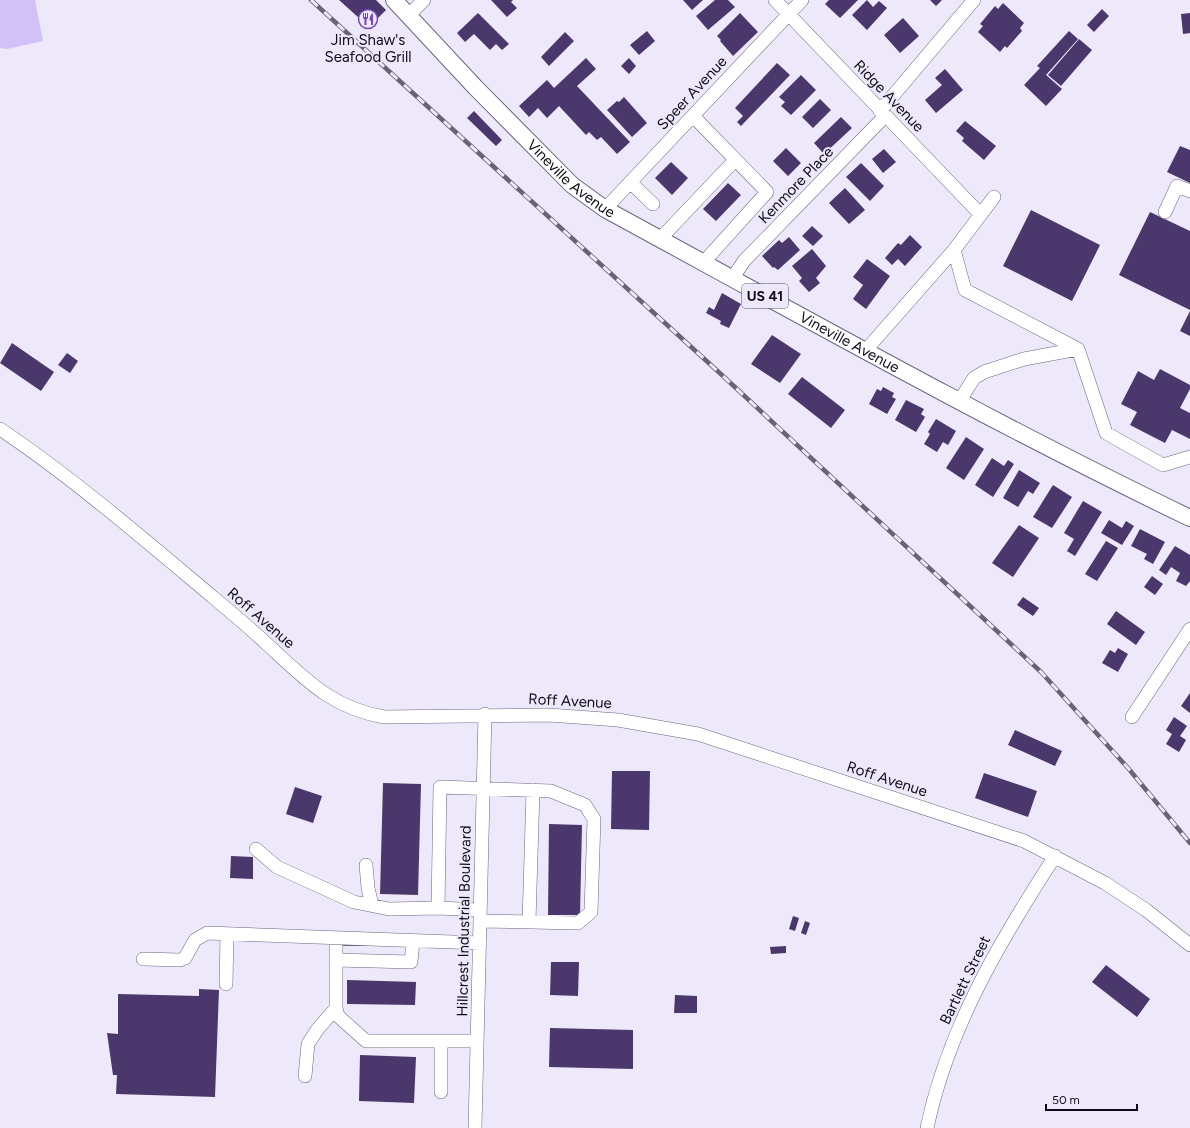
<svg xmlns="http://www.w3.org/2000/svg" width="1190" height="1128" font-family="Figtree,sans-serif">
<rect width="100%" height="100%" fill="#eee8fb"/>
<path fill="#d2c1f6" d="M 0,0 L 35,0 L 43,41 L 7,49 L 0,48 Z"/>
<path fill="#4a376b" d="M 339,0 L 376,0 L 386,10 L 369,27 Z
M 491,0 L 513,0 L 511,2 L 517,8 L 507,17 Z
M 683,0 L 703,0 L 692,10 Z
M 715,0 L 728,0 L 735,7 L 708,30 L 696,16 Z
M 829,0 L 858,0 L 840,18 L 825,4 Z
M 867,0 L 873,7 L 879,1 L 887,8 L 867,30 L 852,15 Z
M 930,0 L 942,0 L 936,6 Z
M 1003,3 L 1024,23 L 1020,28 L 1022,31 L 1007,48 L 1005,46 L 1000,52 L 978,32 L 983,26 L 980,24 L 995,6 L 998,9 Z
M 1102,9 L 1109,16 L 1094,32 L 1087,25 Z
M 478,13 L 509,44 L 502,50 L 496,44 L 490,50 L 474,34 L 465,42 L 457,33 Z
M 740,13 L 758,32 L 733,56 L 720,41 L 721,40 L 717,36 Z
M 1190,13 L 1190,33 L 1183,34 L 1181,14 Z
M 903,18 L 919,36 L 900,53 L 884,35 Z
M 647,31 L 655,41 L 639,55 L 630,45 Z
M 1069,31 L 1078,39 L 1046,75 L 1062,89 L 1046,106 L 1024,85 L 1040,68 L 1037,66 Z
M 565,32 L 574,41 L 549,66 L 541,57 Z
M 1079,39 L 1092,50 L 1061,86 L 1048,75 Z
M 586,58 L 596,69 L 577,86 L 630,142 L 617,154 L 601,137 L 597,140 L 589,132 L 586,135 L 559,106 L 547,118 L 538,108 L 529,117 L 519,106 L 547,80 L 554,88 Z
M 629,58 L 636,66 L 629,74 L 621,66 Z
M 777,63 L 790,75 L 741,126 L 737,122 L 743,116 L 735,108 Z
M 945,69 L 963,90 L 936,113 L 925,100 L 942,85 L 935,78 Z
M 801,75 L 816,90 L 791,115 L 781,106 L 785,102 L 779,97 Z
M 624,97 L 647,123 L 632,137 L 607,110 L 617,101 L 619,102 Z
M 820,99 L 831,110 L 813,128 L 802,117 Z
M 474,111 L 502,140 L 496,146 L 467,118 Z
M 841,117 L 852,128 L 824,154 L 814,143 Z
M 965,121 L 996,146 L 984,160 L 962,141 L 964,138 L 956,131 Z
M 1180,146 L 1190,150 L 1190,183 L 1167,172 Z
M 786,148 L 801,163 L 788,176 L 773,161 Z
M 884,149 L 896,162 L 883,173 L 872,159 Z
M 671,162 L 688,178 L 672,195 L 655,178 Z
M 861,163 L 884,186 L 870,201 L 846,177 Z
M 728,183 L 741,195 L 716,221 L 703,209 Z
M 845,188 L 865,210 L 849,224 L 829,203 Z
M 1031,210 L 1100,245 L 1072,301 L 1003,266 Z
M 1150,212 L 1190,231 L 1190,310 L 1119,275 Z
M 812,226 L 823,236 L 813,246 L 802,236 Z
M 910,235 L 922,247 L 905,266 L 898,259 L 892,265 L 885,258 L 898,243 L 901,245 Z
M 789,237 L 800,250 L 778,270 L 774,267 L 773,268 L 762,256 L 779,240 L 782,243 Z
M 812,249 L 826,266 L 816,278 L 820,283 L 809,292 L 799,281 L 802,278 L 792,266 Z
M 867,259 L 890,276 L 866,309 L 853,299 L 863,285 L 853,277 Z
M 722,293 L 741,304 L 729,328 L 720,324 L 721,321 L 706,313 L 709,307 L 714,310 Z
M 1190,311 L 1190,336 L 1180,331 Z
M 772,335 L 801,354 L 780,383 L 751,364 Z
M 12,343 L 54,372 L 41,391 L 0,363 Z
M 67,353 L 78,361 L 70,373 L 58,365 Z
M 1160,369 L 1190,385 L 1190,389 L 1180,408 L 1190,413 L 1190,439 L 1172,430 L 1165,443 L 1130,425 L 1137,412 L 1121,404 L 1138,371 L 1154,380 Z
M 802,377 L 845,410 L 831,428 L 788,394 Z
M 883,387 L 894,393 L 892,397 L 896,399 L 887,414 L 869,404 L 877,389 L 881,391 Z
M 906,400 L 924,409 L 921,414 L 925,417 L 916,432 L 895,420 Z
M 936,419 L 956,431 L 948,445 L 943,442 L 937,452 L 924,444 L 930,434 L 928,432 Z
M 966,437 L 984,449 L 964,480 L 946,468 Z
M 992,458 L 1004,466 L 1008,460 L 1014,464 L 993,497 L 975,485 Z
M 1019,470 L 1040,483 L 1033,494 L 1028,491 L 1018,507 L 1003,498 Z
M 1053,485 L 1072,497 L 1052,528 L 1033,517 Z
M 1083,501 L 1102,512 L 1075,556 L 1067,551 L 1074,539 L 1064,533 Z
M 1109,520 L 1122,528 L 1126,521 L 1134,526 L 1122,545 L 1101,533 Z
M 1019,525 L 1039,538 L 1013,577 L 992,563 Z
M 1140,529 L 1165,542 L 1153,564 L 1144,559 L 1147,554 L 1131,546 Z
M 1106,541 L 1118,548 L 1097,581 L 1085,574 Z
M 1175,546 L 1190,555 L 1190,581 L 1186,586 L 1176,581 L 1180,573 L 1171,567 L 1166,575 L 1159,570 Z
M 1152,576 L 1163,584 L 1155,595 L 1144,587 Z
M 1023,597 L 1039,608 L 1033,616 L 1017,605 Z
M 1116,611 L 1145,632 L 1136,645 L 1107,624 Z
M 1118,648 L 1128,654 L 1118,672 L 1102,663 L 1110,650 L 1115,653 Z
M 1190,693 L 1190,713 L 1181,706 Z
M 1174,717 L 1187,726 L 1180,736 L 1186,740 L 1179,752 L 1166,744 L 1172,734 L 1166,730 Z
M 1015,730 L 1062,751 L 1055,766 L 1008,745 Z
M 612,771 L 650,771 L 649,830 L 611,829 Z
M 984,773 L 1037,791 L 1028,817 L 975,798 Z
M 383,783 L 421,784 L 418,895 L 380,894 Z
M 295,787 L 322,796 L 313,823 L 286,814 Z
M 549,824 L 582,825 L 580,915 L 548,915 Z
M 231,856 L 253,857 L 253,879 L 230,878 Z
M 793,916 L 799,918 L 795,931 L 789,929 Z
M 805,921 L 810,923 L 806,935 L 801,933 Z
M 786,946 L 786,953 L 771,954 L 770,947 Z
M 551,962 L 579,962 L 578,996 L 550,995 Z
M 1106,965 L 1150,999 L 1137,1017 L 1092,982 Z
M 347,980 L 416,982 L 415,1005 L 347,1004 Z
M 199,989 L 219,990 L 215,1097 L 116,1094 L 117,1075 L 113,1075 L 107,1033 L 118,1034 L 118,994 L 199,996 Z
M 675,995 L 697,996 L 697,1013 L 674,1013 Z
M 550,1028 L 633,1030 L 633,1069 L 549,1067 Z
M 360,1055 L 416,1057 L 414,1103 L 359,1101 Z"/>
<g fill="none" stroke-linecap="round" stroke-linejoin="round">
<defs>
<path id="minor" d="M 775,0 L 980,214
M 409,15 L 424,0
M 880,111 L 974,0
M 693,116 L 767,192 L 703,263
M 630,182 L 653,204
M 605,209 L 802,0
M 1165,212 L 1177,186 L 1190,191
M 660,239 L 735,160
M 954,250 L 965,290 L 1078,349 L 1106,433 L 1163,465 L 1190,457
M 732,279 L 744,261 L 885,116
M 866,350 L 954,250 L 994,197
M 960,400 L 974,378 L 984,372 L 1024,359 L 1078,349
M 0,429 C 73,478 146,541 214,598 C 232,613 251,629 268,645 C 306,680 332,708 384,717 L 549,715 L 618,720 L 698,734 L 1024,841 L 1105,883 L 1146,910 L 1190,945
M 1132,717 L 1190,629
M 256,849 L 277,867 L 354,902 L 389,909 L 438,908
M 366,865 L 368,888 L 372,905
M 480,921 L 578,923 L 591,912 L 594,819 L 585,805 L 551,791 L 440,787 L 438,908 L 480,910
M 529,922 L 533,790
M 336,938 L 336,1008 L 338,1016 L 366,1041 L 477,1041
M 143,959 L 180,960 L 185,958 L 195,940 L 207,933 L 480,943
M 336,960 L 411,962 L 413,941
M 226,984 L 227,934
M 305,1076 L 308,1044 L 317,1030 L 336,1008
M 441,1092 L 441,1041
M 475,1128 L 485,714
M 927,1128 C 948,1028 1000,941 1055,856"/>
<g id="major">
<path id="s1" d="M 394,0 L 475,87 L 572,185 L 605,209 C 798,314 992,423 1190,518"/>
</g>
</defs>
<use href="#minor" stroke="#6d6580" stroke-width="14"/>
<use href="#major" stroke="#6d6580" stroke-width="18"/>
<use href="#minor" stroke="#fff" stroke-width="13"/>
<use href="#major" stroke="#fff" stroke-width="16"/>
<defs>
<path id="rail" d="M 311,0 L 723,376 L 1041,672 L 1128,768 L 1190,843"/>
</defs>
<use href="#rail" stroke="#686472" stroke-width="4.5"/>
<use href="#rail" stroke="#eee8fb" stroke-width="3" stroke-dasharray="9" stroke-linecap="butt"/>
</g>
<defs>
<symbol id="restaurant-ring" viewBox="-11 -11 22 22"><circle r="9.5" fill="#eee8fb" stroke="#7745bc" stroke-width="1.5"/><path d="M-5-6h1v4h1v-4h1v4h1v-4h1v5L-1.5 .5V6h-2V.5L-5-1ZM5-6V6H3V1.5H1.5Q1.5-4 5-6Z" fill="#7745bc"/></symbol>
</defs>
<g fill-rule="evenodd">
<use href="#restaurant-ring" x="357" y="8" width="22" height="22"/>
</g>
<g text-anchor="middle" stroke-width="4" stroke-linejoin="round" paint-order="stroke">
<rect fill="#eee8fb" stroke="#524e5b" stroke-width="1" x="742" y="284" width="46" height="24" rx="3"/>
<g font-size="14" font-weight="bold" fill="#0f0c16">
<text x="765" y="301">US 41</text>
</g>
<g font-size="15" fill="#0f0c16" stroke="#eee8fb">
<text x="368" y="45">Jim Shaw's<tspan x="368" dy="17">Seafood Grill</tspan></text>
</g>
<g font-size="15" fill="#0f0c16" stroke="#eee8fb">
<text transform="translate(692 93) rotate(-47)" y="5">Speer Avenue</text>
<text transform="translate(889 96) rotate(46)" y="5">Ridge Avenue</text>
<text dy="5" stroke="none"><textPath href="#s1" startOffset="252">Vineville Avenue</textPath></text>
<text transform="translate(796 185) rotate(-46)" y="5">Kenmore Place</text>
<text dy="5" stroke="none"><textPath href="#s1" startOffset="576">Vineville Avenue</textPath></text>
<text transform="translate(261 618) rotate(41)" y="5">Roff Avenue</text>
<text transform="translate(570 701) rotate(3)" y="5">Roff Avenue</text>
<text transform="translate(887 779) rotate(18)" y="5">Roff Avenue</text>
<text transform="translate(464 921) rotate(-89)" y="5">Hillcrest Industrial Boulevard</text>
<text transform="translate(965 980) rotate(-64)" y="5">Bartlett Street</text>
</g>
</g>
<path d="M1046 1104v6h91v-6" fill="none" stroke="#0f0c16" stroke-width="2"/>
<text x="1052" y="1104" font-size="12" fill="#0f0c16" stroke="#eee8fb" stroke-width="3" paint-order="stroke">50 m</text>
</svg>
